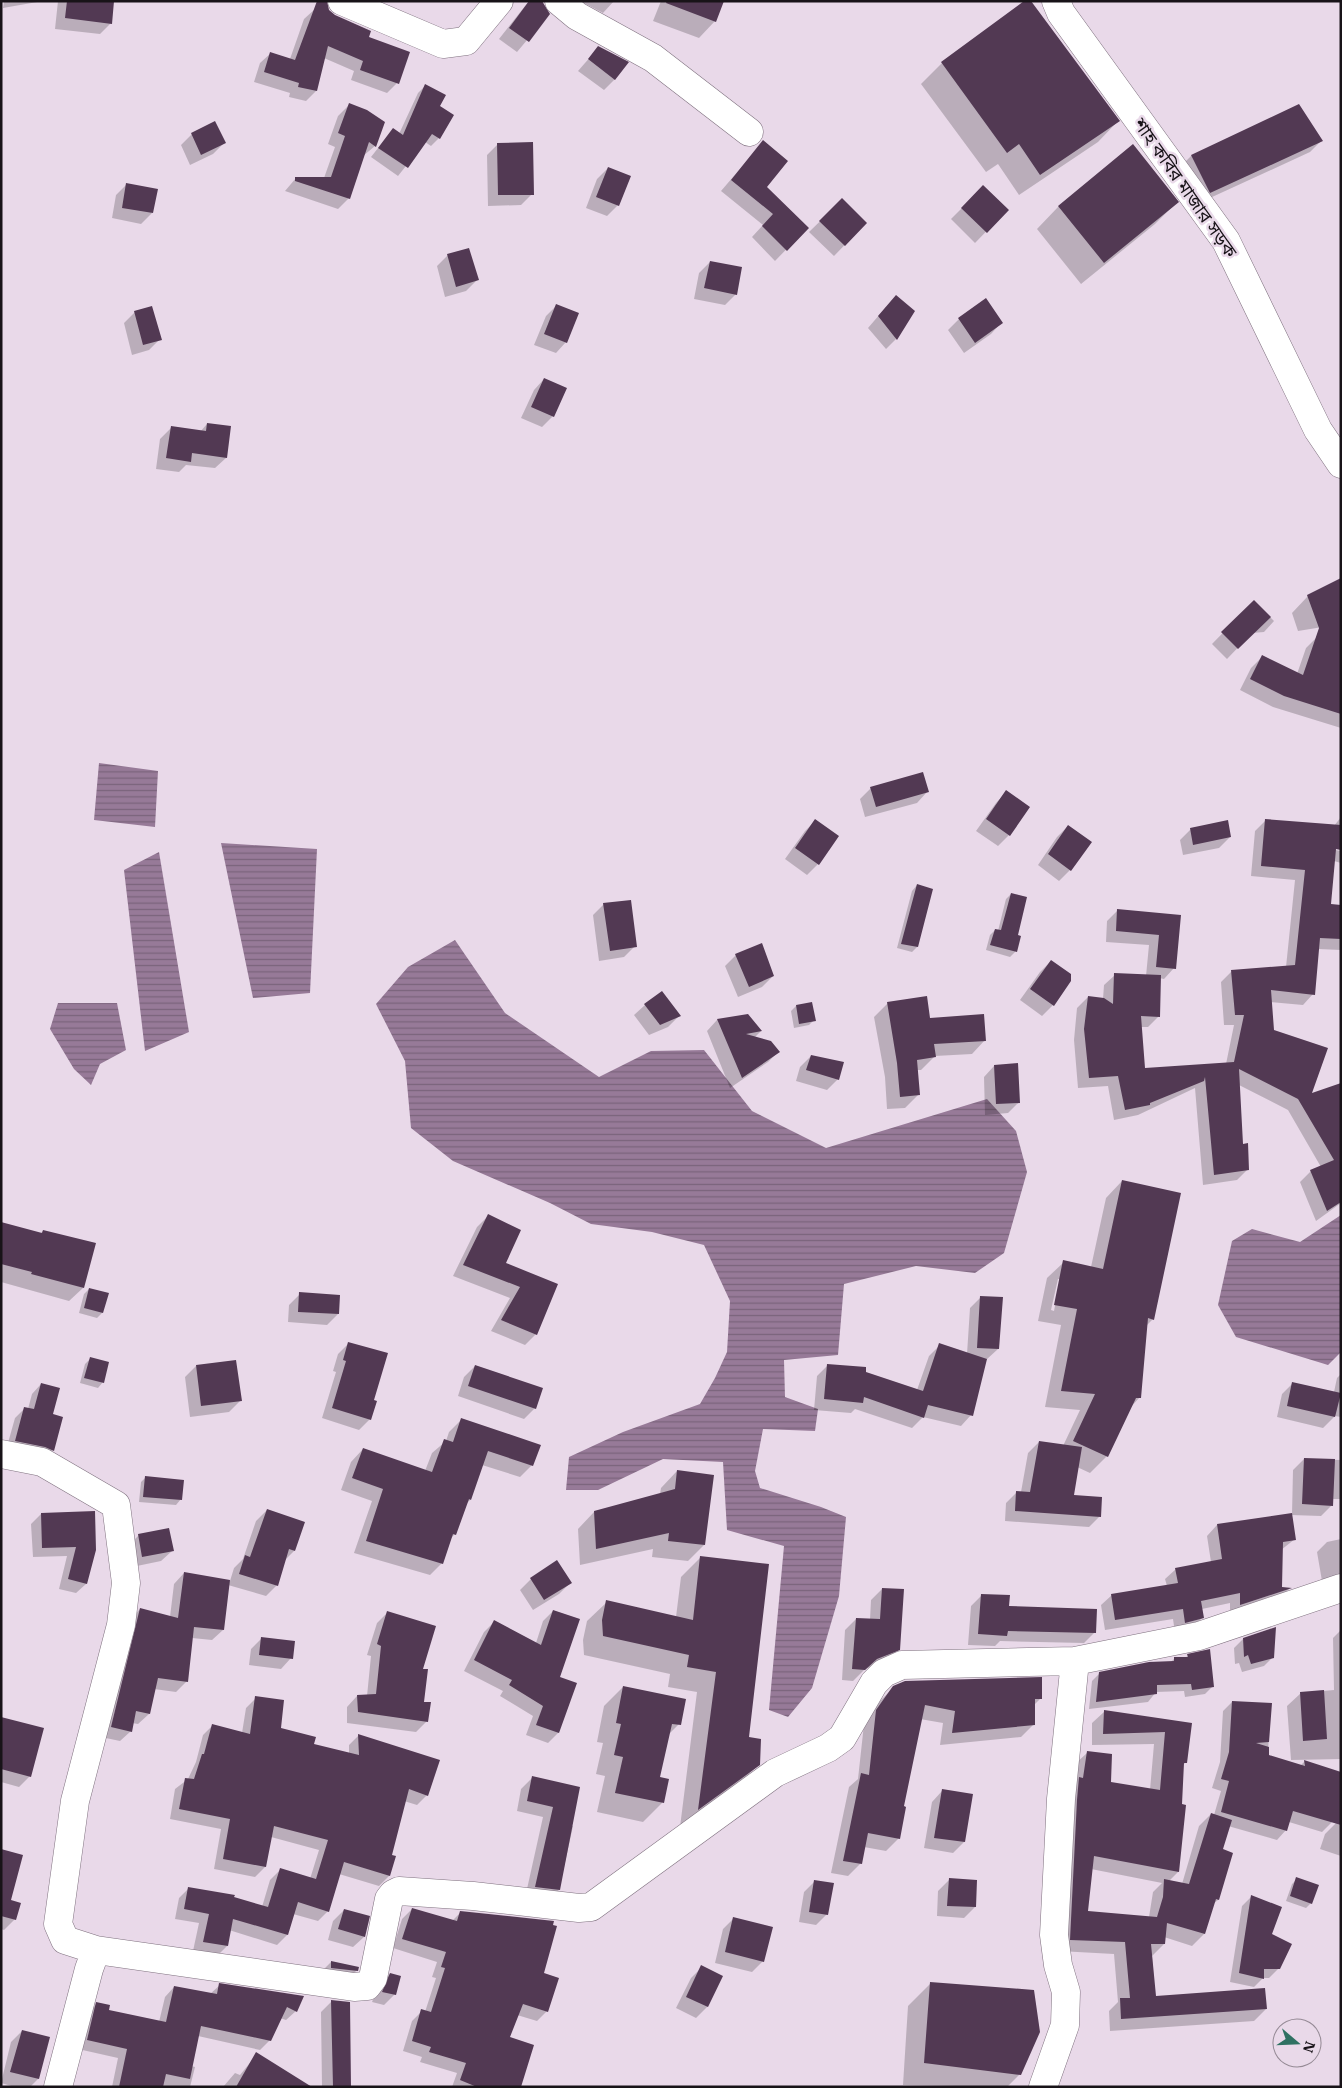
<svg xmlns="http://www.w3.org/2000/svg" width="1342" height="2088" font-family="'IBM Plex Serif','Noto Sans Bengali',serif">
<defs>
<pattern id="water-rules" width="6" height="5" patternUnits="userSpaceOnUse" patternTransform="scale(1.25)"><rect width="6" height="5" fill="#977a98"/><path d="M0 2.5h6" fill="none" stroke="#7a637b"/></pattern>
</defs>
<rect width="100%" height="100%" fill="#e9d9e9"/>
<path fill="url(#water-rules)" d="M 99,763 L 158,771 L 155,827 L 94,820 Z
M 221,843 L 317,849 L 310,993 L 253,998 Z
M 159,852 L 189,1032 L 145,1051 L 124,870 Z
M 455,940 L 505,1013 L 599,1077 L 651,1051 L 704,1050 L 752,1111 L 826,1148 L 987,1099 L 1016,1131 L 1027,1172 L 1004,1253 L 975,1273 L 916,1266 L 844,1284 L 838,1355 L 784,1360 L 785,1397 L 818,1409 L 815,1431 L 763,1429 L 755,1471 L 760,1488 L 821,1507 L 846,1517 L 839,1596 L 812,1688 L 788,1717 L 769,1710 L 784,1546 L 727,1530 L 723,1462 L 663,1459 L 598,1490 L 566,1490 L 569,1457 L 623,1432 L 700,1404 L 715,1378 L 727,1352 L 730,1301 L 704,1245 L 652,1232 L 591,1224 L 550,1203 L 453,1161 L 411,1128 L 405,1061 L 376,1004 L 408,967 Z
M 58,1003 L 117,1003 L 126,1050 L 100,1064 L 91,1085 L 74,1069 L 50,1029 Z
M 1341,1215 L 1341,1352 L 1328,1365 L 1236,1337 L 1218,1305 L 1232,1241 L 1252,1229 L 1300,1242 Z"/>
<path fill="#0003" fill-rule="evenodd" d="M 4,1 L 43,1 L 3,8 Z
M 58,1 L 113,1 L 111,23 L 100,34 L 55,29 Z
M 529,1 L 543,1 L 543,7 L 549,14 L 517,52 L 499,39 Z
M 580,1 L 614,1 L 603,13 Z
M 661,1 L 722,1 L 715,21 L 699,38 L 653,21 Z
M 315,9 L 367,38 L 397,83 L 387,93 L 351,80 L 354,71 L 324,58 L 316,91 L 306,101 L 289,97 L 290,93 L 254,82 L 260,63 L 271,53 L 290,59 L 304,19 Z
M 599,47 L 615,79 L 604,90 L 578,71 Z
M 942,63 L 1118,121 L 1098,142 L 1019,195 L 998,164 L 986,172 L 921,84 Z
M 426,85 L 439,107 L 439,138 L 431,146 L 425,142 L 398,176 L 371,157 L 393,129 L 399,134 L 418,93 Z
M 349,105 L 375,146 L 363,156 L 349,198 L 338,209 L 285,191 L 296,178 L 324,178 L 335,147 L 328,144 L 338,116 Z
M 1299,105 L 1321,141 L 1310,152 L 1199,203 L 1180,167 L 1191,156 Z
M 192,134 L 224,143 L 213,154 L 190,165 L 181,145 Z
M 763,142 L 765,187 L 807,228 L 775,261 L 752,237 L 763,225 L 721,191 Z
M 498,144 L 532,194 L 521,205 L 488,206 L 487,155 Z
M 1133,146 L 1177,202 L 1155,224 L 1081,284 L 1037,229 L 1058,207 Z
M 608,168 L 618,205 L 607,216 L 586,208 L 597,179 Z
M 127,184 L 152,213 L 141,224 L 112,218 L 116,195 Z
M 983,187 L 1007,210 L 975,243 L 951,219 Z
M 842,200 L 866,223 L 834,256 L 809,232 Z
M 448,255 L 477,280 L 466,291 L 445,297 L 437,266 Z
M 710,262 L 736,294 L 725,305 L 694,299 L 699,273 Z
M 557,305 L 566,342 L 556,353 L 534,345 L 546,316 Z
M 886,307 L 896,339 L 886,349 L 868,328 Z
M 135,312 L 160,339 L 149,350 L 132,355 L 124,323 Z
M 959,319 L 1001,323 L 991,334 L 964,353 L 948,330 Z
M 544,379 L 553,416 L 542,427 L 521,418 L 534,390 Z
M 207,424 L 226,458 L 215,468 L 186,465 L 179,472 L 156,469 L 160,439 L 171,428 L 200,432 Z
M 1308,596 L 1341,624 L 1298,631 L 1292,613 Z
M 1254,601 L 1274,621 L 1264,632 L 1252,633 L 1227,659 L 1212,644 Z
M 1317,637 L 1341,694 L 1341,728 L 1273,707 L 1240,690 L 1251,668 L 1262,657 L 1297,674 L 1306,648 Z
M 871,788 L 927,792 L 917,803 L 865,817 L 860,799 Z
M 1006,792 L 1028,808 L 1009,835 L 998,846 L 976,831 L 996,803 Z
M 1341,817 L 1341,849 L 1330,847 L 1330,849 L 1341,851 L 1341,863 L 1334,861 L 1330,905 L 1341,906 L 1341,950 L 1318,949 L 1313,994 L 1303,1005 L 1270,1002 L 1273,1031 L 1310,1095 L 1341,1085 L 1341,1203 L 1316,1221 L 1300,1182 L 1311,1171 L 1321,1167 L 1288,1110 L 1239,1085 L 1242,1145 L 1247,1170 L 1237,1180 L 1203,1185 L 1195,1088 L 1138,1115 L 1114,1120 L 1108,1086 L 1078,1088 L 1074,1040 L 1077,1008 L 1088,997 L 1103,999 L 1104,985 L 1115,975 L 1146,976 L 1149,945 L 1106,942 L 1107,921 L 1118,910 L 1180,916 L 1174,968 L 1164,979 L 1159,978 L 1159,1016 L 1148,1027 L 1141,1027 L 1144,1069 L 1226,1064 L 1234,1025 L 1224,1025 L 1221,982 L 1231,972 L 1286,967 L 1295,880 L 1251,876 L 1255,831 L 1265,821 L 1334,826 Z
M 816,820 L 818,864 L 807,875 L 785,859 L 805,831 Z
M 1068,826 L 1070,870 L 1059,881 L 1038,865 L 1057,837 Z
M 1191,829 L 1230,837 L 1219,848 L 1183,855 L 1180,840 Z
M 917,885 L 917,947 L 912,952 L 897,948 L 912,891 Z
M 1011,894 L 1016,936 L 1020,937 L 1015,952 L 1010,957 L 986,950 L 990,935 L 995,930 L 998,931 L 1006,899 Z
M 604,904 L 635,946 L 624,957 L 599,961 L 593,915 Z
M 736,955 L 773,976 L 762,987 L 738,997 L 725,966 Z
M 1051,961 L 1053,1005 L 1042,1016 L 1020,1000 L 1040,972 Z
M 888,1003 L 985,1040 L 972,1054 L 935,1056 L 921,1070 L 917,1070 L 919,1094 L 905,1108 L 887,1109 L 885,1077 L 874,1017 Z
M 811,1004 L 814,1020 L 809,1025 L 794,1028 L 791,1011 L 796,1006 Z
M 645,1005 L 679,1016 L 668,1027 L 649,1035 L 634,1015 Z
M 747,1015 L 761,1031 L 754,1038 L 778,1052 L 768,1062 L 730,1088 L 707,1031 L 717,1020 Z
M 811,1056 L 838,1079 L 827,1090 L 796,1081 L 800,1067 Z
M 994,1066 L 1019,1102 L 1008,1113 L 985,1115 L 984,1077 Z
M 1122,1181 L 1153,1319 L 1146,1326 L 1140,1397 L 1130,1408 L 1107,1456 L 1090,1473 L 1077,1467 L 1072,1496 L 1100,1516 L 1089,1527 L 1005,1521 L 1006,1503 L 1017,1492 L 1021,1492 L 1028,1453 L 1039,1442 L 1063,1446 L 1080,1410 L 1045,1407 L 1061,1325 L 1038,1321 L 1047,1278 L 1064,1262 L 1091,1267 L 1106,1198 ZM 1058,1279 L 1060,1279 L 1054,1311 L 1051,1310 Z
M 488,1216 L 504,1264 L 556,1284 L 536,1334 L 525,1345 L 491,1331 L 510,1298 L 453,1276 L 477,1227 Z
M 1,1224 L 40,1234 L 43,1231 L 83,1288 L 69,1301 L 1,1282 Z
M 89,1289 L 107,1294 L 102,1313 L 97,1318 L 79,1313 L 84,1294 Z
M 300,1294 L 338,1314 L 327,1325 L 288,1322 L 289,1305 Z
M 981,1297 L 998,1349 L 986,1360 L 971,1415 L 961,1426 L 923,1417 L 912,1428 L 855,1409 L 851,1413 L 814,1410 L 817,1376 L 828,1365 L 864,1373 L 917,1390 L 929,1356 L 940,1345 L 967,1354 L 970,1308 Z
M 349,1343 L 372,1401 L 370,1419 L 359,1430 L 322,1418 L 336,1372 L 333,1371 L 338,1354 Z
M 90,1359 L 103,1382 L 98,1388 L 80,1383 L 85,1364 Z
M 196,1366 L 240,1401 L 229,1412 L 190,1417 L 185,1377 Z
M 475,1366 L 535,1408 L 524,1419 L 458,1396 L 464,1377 Z
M 1341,1374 L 1341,1417 L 1335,1416 L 1323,1428 L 1277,1417 L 1282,1394 L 1293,1383 L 1334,1392 L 1337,1378 Z
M 41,1384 L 52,1415 L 53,1450 L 43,1460 L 6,1450 L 15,1418 L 25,1408 L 28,1409 L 32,1394 Z
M 461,1420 L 532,1465 L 520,1477 L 482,1465 L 470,1500 L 466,1504 L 455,1534 L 450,1539 L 442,1563 L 430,1575 L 354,1553 L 372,1501 L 341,1490 L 351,1462 L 363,1449 L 425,1471 L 432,1453 L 446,1441 L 449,1432 Z
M 1304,1459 L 1341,1460 L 1341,1499 L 1332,1499 L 1332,1505 L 1321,1516 L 1291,1515 L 1295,1539 L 1281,1550 L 1281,1588 L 1289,1589 L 1280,1598 L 1230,1615 L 1230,1603 L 1202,1609 L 1203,1617 L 1192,1628 L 1175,1633 L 1173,1619 L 1105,1630 L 1101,1605 L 1112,1595 L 1167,1586 L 1165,1579 L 1176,1569 L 1211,1562 L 1207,1536 L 1217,1525 L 1292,1514 L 1293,1470 Z
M 677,1471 L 704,1545 L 688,1561 L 652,1557 L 653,1549 L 580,1565 L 578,1529 L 594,1512 L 660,1494 L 661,1488 Z
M 146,1477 L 181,1499 L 176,1505 L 139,1502 L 141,1482 Z
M 267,1510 L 294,1551 L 285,1560 L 277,1585 L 266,1596 L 228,1585 L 223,1630 L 212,1640 L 192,1638 L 187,1681 L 176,1692 L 154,1689 L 149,1714 L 138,1724 L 132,1723 L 131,1731 L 120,1741 L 101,1737 L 130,1620 L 140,1609 L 170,1617 L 174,1584 L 184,1573 L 230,1581 L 234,1568 L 243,1559 L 256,1521 Z
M 94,1512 L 86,1584 L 76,1593 L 59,1589 L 67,1556 L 33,1557 L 31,1524 L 41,1514 Z
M 139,1535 L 172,1551 L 161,1561 L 132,1567 L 128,1546 Z
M 1341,1539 L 1341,1577 L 1322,1581 L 1317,1552 L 1327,1542 Z
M 701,1557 L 748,1738 L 759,1764 L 739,1784 L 680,1827 L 697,1692 L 668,1687 L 670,1674 L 584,1655 L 583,1640 L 587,1621 L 607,1602 L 676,1617 L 681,1577 Z
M 557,1562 L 570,1583 L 559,1594 L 533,1610 L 520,1590 L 531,1579 Z
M 882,1589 L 899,1649 L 888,1660 L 865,1669 L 853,1681 L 842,1680 L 845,1630 L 856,1619 L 870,1620 L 871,1600 Z
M 982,1595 L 1008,1608 L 1095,1632 L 1084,1643 L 1000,1641 L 995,1646 L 968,1645 L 971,1606 Z
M 553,1611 L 558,1677 L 575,1684 L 558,1733 L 548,1743 L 526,1735 L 533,1716 L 500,1696 L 503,1691 L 464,1671 L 484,1632 L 495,1621 L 536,1643 L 543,1621 Z
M 388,1612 L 421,1670 L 423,1703 L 427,1721 L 416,1732 L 347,1723 L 347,1707 L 357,1696 L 367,1696 L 371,1656 L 367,1655 L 377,1623 Z
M 1341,1630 L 1341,1759 L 1291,1760 L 1287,1706 L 1301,1693 L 1334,1690 L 1333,1638 Z
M 262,1638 L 291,1658 L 281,1669 L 249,1665 L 251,1649 Z
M 1243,1639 L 1273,1657 L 1264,1666 L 1242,1672 L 1239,1663 L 1235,1664 L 1234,1648 Z
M 1188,1655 L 1213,1686 L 1205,1694 L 1185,1697 L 1184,1691 L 1156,1692 L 1148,1702 L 1089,1709 L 1092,1681 L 1100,1673 L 1170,1663 L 1174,1659 L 1185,1659 Z
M 623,1687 L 679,1724 L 668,1735 L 658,1778 L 667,1780 L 662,1803 L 643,1822 L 597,1812 L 605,1776 L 596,1774 L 603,1743 L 597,1742 L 604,1706 Z
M 894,1687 L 1041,1698 L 1034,1705 L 1034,1724 L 1021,1737 L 940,1745 L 943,1723 L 920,1719 L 902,1807 L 899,1838 L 886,1851 L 864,1847 L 861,1863 L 848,1876 L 831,1873 L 849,1787 L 858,1779 L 864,1724 L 881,1700 Z
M 256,1698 L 279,1729 L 313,1745 L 349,1754 L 349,1745 L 359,1735 L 427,1795 L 417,1805 L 404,1801 L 391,1856 L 394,1857 L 389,1876 L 379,1886 L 339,1874 L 328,1911 L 318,1921 L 293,1914 L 287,1935 L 277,1945 L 229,1930 L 227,1946 L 217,1956 L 193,1951 L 199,1923 L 175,1919 L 179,1898 L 189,1888 L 262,1907 L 270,1880 L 280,1870 L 310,1879 L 319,1850 L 271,1837 L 265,1867 L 255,1877 L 214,1869 L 221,1829 L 170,1819 L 175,1789 L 188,1779 L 196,1762 L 203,1735 L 213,1725 L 242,1733 L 246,1708 Z
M 1232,1702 L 1270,1704 L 1268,1756 L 1300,1766 L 1305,1761 L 1332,1822 L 1322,1832 L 1289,1822 L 1286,1830 L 1277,1840 L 1228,1826 L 1221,1850 L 1232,1853 L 1218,1900 L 1213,1904 L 1204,1934 L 1192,1946 L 1164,1937 L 1164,1944 L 1152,1956 L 1155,1997 L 1266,2009 L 1254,2021 L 1110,2031 L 1109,2011 L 1118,2002 L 1114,1954 L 1059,1951 L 1075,1764 L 1087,1753 L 1109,1783 L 1150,1790 L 1154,1744 L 1092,1745 L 1092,1723 L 1104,1712 L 1190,1724 L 1186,1762 L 1182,1766 L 1181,1805 L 1185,1806 L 1178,1872 L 1169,1881 L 1182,1884 L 1199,1826 L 1211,1814 L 1214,1815 L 1221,1791 L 1212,1788 L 1220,1762 L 1223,1711 ZM 1091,1869 L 1162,1883 L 1153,1892 L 1149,1917 L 1087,1912 Z
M 1,1721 L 30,1776 L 19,1787 L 1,1782 Z
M 532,1778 L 570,1825 L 573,1826 L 559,1890 L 548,1901 L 525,1898 L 543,1817 L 517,1811 L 521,1789 Z
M 942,1791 L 972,1795 L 964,1842 L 953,1853 L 924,1848 L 932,1802 Z
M 1336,1823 L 1341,1824 L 1341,1856 L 1320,1849 L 1325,1834 Z
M 1,1850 L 9,1901 L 15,1919 L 4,1930 L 1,1929 Z
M 1297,1879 L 1311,1903 L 1306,1908 L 1286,1901 L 1292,1884 Z
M 949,1880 L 975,1907 L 964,1918 L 937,1916 L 938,1891 Z
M 815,1881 L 827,1914 L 816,1925 L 799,1922 L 804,1892 Z
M 1251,1897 L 1270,1935 L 1279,1968 L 1269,1978 L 1263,1978 L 1254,1987 L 1230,1982 L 1242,1906 Z
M 412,1909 L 452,1921 L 461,1912 L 547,2011 L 537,2021 L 517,2015 L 508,2038 L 520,2087 L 452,2087 L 457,2073 L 420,2062 L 422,2057 L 403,2051 L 412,2021 L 422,2011 L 425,2012 L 436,1978 L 432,1977 L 437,1962 L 393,1948 L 402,1919 Z
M 344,1910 L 364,1937 L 353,1947 L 328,1940 L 333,1921 Z
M 734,1918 L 763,1961 L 752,1972 L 715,1963 L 723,1929 Z
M 331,1962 L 357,1970 L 346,1981 L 320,1973 Z
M 702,1967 L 721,1976 L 707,2007 L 696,2018 L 676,2008 L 691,1978 Z
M 390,1974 L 395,1994 L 384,2005 L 372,2002 L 379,1985 Z
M 930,1984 L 1020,2074 L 1007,2087 L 903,2085 L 908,2006 Z
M 220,1985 L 302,1997 L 296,2011 L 286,2020 L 280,2018 L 270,2040 L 260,2050 L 198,2036 L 191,2066 L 195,2067 L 190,2087 L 112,2087 L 118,2058 L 78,2049 L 87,2013 L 97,2004 L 107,2011 L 159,2022 L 165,1997 L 174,1987 L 210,1994 Z
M 332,2001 L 349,2087 L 322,2087 L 321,2012 Z
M 22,2031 L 48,2038 L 38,2079 L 30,2087 L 15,2087 L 1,2083 L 11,2042 Z
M 257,2054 L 273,2087 L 223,2087 L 235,2073 L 240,2075 Z"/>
<path fill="#523953" d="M 67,1 L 114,1 L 112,24 L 65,18 Z
M 317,1 L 327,1 L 329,10 L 335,15 L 371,31 L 369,37 L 410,52 L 399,84 L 360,70 L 363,61 L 328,46 L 317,91 L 298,87 L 299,83 L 264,72 L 270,52 L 295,60 Z
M 529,1 L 542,1 L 550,14 L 529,42 L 509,28 Z
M 667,1 L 724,1 L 716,22 L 666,3 Z
M 1024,1 L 1031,1 L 1120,121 L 1040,175 L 1019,144 L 1007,153 L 941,62 Z
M 598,46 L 629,62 L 615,80 L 588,59 Z
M 425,84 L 446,95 L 440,106 L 454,115 L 440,139 L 432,134 L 408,168 L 378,148 L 393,128 L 403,135 Z
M 349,103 L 367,110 L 385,122 L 376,147 L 369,142 L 350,199 L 295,181 L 295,177 L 331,177 L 345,136 L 338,133 Z
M 1299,104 L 1323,141 L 1210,193 L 1191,155 Z
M 215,121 L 226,143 L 201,155 L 191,133 Z
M 763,140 L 788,161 L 767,187 L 809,228 L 787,251 L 762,226 L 773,214 L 731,180 Z
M 533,142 L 534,195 L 498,195 L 497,143 Z
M 1133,144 L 1179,202 L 1104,263 L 1058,206 Z
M 608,167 L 631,176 L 619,206 L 596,197 Z
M 126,183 L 158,189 L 153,213 L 122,208 Z
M 983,185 L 1009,210 L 987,233 L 961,208 Z
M 842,198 L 867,223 L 845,246 L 819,221 Z
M 469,248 L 479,280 L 456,287 L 447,254 Z
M 710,261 L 742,267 L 737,295 L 704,288 Z
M 896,295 L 915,311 L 897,340 L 878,316 Z
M 986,298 L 1003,323 L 975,343 L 958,318 Z
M 556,304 L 579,313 L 567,343 L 544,334 Z
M 152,306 L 162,340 L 143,345 L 134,311 Z
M 544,378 L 567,388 L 554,417 L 531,407 Z
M 207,423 L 231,426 L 227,458 L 192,453 L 191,462 L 166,458 L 171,426 L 206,431 Z
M 1341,578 L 1341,714 L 1284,696 L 1250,679 L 1262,655 L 1303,675 L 1319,628 L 1307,595 Z
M 1254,600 L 1271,617 L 1238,649 L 1221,632 Z
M 923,772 L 929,792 L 876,807 L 870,787 Z
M 1006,790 L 1030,807 L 1010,836 L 986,819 Z
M 815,819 L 839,836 L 819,865 L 795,848 Z
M 1265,819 L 1341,825 L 1341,850 L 1336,849 L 1331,904 L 1341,905 L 1341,939 L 1320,938 L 1315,995 L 1271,990 L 1274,1030 L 1328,1048 L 1312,1093 L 1341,1083 L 1341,1202 L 1327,1211 L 1310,1170 L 1334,1160 L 1298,1099 L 1239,1069 L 1243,1144 L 1248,1143 L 1249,1170 L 1214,1175 L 1205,1077 L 1204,1081 L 1150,1103 L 1150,1105 L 1125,1110 L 1118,1076 L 1089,1078 L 1084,1029 L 1088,996 L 1104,998 L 1113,1004 L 1114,973 L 1161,975 L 1160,1017 L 1141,1016 L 1145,1068 L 1234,1062 L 1244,1015 L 1235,1015 L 1231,970 L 1295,965 L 1305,870 L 1261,866 Z
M 1228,820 L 1231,837 L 1193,845 L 1190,828 Z
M 1068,825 L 1092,842 L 1071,871 L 1048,854 Z
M 917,884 L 933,889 L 918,947 L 901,944 Z
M 1011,893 L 1027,897 L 1018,935 L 1021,936 L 1017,952 L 990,945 L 995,929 L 1001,930 Z
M 631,900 L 637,947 L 610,951 L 603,903 Z
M 1117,909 L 1181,915 L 1176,969 L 1156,967 L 1159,935 L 1116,931 Z
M 762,943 L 774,976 L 749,987 L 735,954 Z
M 1051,960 L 1071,974 L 1071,981 L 1054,1006 L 1030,989 Z
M 662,991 L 681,1016 L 660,1025 L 644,1004 Z
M 927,996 L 930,1018 L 984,1014 L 986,1041 L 934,1044 L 936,1057 L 917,1060 L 920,1095 L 900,1097 L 897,1063 L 887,1002 Z
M 812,1002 L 816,1021 L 799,1024 L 796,1005 Z
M 748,1014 L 762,1031 L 746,1034 L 771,1041 L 780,1052 L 742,1078 L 717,1019 Z
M 811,1055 L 844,1062 L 839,1080 L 806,1070 Z
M 1018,1063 L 1020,1103 L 996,1104 L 994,1065 Z
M 1122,1180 L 1181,1193 L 1154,1320 L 1148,1318 L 1141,1398 L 1136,1398 L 1108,1457 L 1073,1441 L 1095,1394 L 1061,1391 L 1077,1309 L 1054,1305 L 1063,1260 L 1103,1269 Z
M 488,1214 L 521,1230 L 506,1263 L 558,1284 L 537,1335 L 501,1320 L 520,1287 L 463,1265 Z
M 1,1222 L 42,1233 L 43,1230 L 96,1243 L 84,1288 L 31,1274 L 32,1272 L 1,1264 Z
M 89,1288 L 109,1293 L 103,1313 L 84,1308 Z
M 299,1292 L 340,1295 L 339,1314 L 298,1312 Z
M 980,1296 L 1003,1297 L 999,1349 L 977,1348 Z
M 348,1342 L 388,1353 L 374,1400 L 377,1401 L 371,1420 L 332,1408 L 346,1361 L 343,1360 Z
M 939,1343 L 987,1359 L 973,1416 L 928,1405 L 924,1418 L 864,1397 L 863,1403 L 824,1399 L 827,1364 L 866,1367 L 866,1372 L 923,1391 Z
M 90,1357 L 109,1362 L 104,1383 L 84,1378 Z
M 236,1360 L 242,1401 L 201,1406 L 196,1365 Z
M 475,1365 L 543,1388 L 536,1409 L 468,1386 Z
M 1292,1382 L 1341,1393 L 1335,1417 L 1287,1406 Z
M 41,1383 L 60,1388 L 53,1414 L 63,1417 L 54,1451 L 45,1447 L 15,1441 L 24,1407 L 34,1409 Z
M 461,1418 L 541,1445 L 533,1466 L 488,1451 L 471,1500 L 469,1499 L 456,1535 L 453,1534 L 443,1564 L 366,1541 L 383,1489 L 352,1478 L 363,1448 L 432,1472 L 444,1439 L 453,1442 Z
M 1039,1441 L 1082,1447 L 1074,1495 L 1102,1497 L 1101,1517 L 1015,1511 L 1016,1491 L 1030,1492 Z
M 1304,1458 L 1335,1459 L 1333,1506 L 1302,1504 Z
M 677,1470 L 714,1475 L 705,1545 L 668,1541 L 669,1533 L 596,1549 L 594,1511 L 675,1489 Z
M 145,1476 L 184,1480 L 182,1500 L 143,1497 Z
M 267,1509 L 305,1522 L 295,1551 L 289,1549 L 278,1586 L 239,1574 L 245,1555 L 250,1557 Z
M 95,1511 L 96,1550 L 87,1584 L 68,1579 L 76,1547 L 42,1548 L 41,1513 Z
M 1292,1513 L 1296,1540 L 1283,1542 L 1282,1587 L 1292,1588 L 1240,1605 L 1240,1593 L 1201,1601 L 1204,1618 L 1185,1623 L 1183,1609 L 1115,1620 L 1111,1594 L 1178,1583 L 1175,1568 L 1222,1559 L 1217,1524 Z
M 169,1528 L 174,1551 L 142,1557 L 138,1534 Z
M 700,1556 L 769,1564 L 749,1737 L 761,1739 L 760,1765 L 698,1810 L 716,1672 L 687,1667 L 689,1655 L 603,1636 L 602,1620 L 606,1600 L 693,1620 Z
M 557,1560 L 572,1583 L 544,1600 L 530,1578 Z
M 184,1572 L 230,1580 L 224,1630 L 194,1627 L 188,1682 L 158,1678 L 150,1714 L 136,1711 L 132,1732 L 111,1727 L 140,1608 L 178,1618 Z
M 882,1588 L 904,1589 L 900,1650 L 877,1659 L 865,1670 L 852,1669 L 856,1618 L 880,1619 Z
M 981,1594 L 1010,1595 L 1009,1606 L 1097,1609 L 1096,1633 L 1008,1631 L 1007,1636 L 978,1634 Z
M 553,1610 L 580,1619 L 560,1677 L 577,1683 L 559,1733 L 536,1725 L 543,1706 L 509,1685 L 512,1680 L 474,1660 L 494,1620 L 541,1645 Z
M 387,1611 L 436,1626 L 423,1669 L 428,1669 L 424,1702 L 431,1702 L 428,1722 L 358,1712 L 357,1695 L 376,1694 L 381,1646 L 377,1644 Z
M 1276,1627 L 1274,1658 L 1251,1664 L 1248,1655 L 1244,1657 L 1243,1638 Z
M 261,1637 L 295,1641 L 293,1659 L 259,1655 Z
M 1210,1649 L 1214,1687 L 1192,1690 L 1191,1684 L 1157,1685 L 1157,1694 L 1096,1702 L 1099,1672 L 1149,1662 L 1174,1661 L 1174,1657 L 1188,1657 L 1187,1654 Z
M 1042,1677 L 1042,1699 L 1035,1699 L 1035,1725 L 952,1733 L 955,1711 L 925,1705 L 904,1806 L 906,1807 L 900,1839 L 868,1833 L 862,1864 L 843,1861 L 861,1773 L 869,1775 L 876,1710 L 893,1686 L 905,1681 Z
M 623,1686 L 686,1699 L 681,1725 L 672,1724 L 660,1777 L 669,1779 L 664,1803 L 615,1793 L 623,1757 L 614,1755 L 621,1724 L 616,1723 Z
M 1324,1690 L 1327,1739 L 1303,1741 L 1300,1692 Z
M 255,1696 L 284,1700 L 281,1728 L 316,1737 L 314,1744 L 359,1755 L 358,1734 L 440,1760 L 428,1796 L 409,1789 L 392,1855 L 396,1856 L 390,1876 L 344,1862 L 329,1912 L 298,1902 L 288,1935 L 233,1919 L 228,1946 L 203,1942 L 209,1914 L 184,1909 L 188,1887 L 235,1895 L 234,1897 L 268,1907 L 280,1868 L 316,1879 L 328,1840 L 274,1826 L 266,1867 L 223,1859 L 230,1819 L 179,1809 L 185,1778 L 194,1779 L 202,1754 L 204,1754 L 212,1724 L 250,1734 Z
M 1232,1701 L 1272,1703 L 1269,1742 L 1256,1743 L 1269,1747 L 1269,1755 L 1305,1766 L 1304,1760 L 1341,1772 L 1341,1825 L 1293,1811 L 1287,1831 L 1221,1812 L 1229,1781 L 1221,1779 L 1229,1752 Z
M 1104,1710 L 1192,1723 L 1187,1763 L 1184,1763 L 1182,1804 L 1186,1805 L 1179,1872 L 1094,1856 L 1088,1911 L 1157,1917 L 1163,1897 L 1164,1879 L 1189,1884 L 1211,1813 L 1232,1820 L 1223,1849 L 1233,1853 L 1219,1900 L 1216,1899 L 1205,1934 L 1167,1923 L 1165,1944 L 1151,1944 L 1156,1996 L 1265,1988 L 1267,2009 L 1121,2019 L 1120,1998 L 1130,1998 L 1125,1942 L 1070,1940 L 1077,1800 L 1079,1777 L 1083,1778 L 1087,1751 L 1112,1754 L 1111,1782 L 1160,1790 L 1165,1732 L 1103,1734 Z
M 1,1717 L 44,1728 L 31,1777 L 1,1769 Z
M 532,1776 L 580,1787 L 560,1890 L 535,1887 L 553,1807 L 527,1801 Z
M 942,1789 L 973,1794 L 965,1842 L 934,1838 Z
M 1,1849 L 23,1855 L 11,1900 L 21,1903 L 16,1920 L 1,1916 Z
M 1296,1877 L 1319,1885 L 1312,1904 L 1290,1896 Z
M 949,1878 L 977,1880 L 976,1907 L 947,1906 Z
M 814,1880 L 834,1883 L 828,1915 L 809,1912 Z
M 1251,1895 L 1282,1907 L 1272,1934 L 1292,1944 L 1280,1969 L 1264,1969 L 1264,1979 L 1239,1973 Z
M 412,1908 L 457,1921 L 460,1911 L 554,1921 L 553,1925 L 557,1926 L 544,1973 L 559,1978 L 548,2012 L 523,2004 L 510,2037 L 534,2045 L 521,2087 L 477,2087 L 460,2080 L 466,2063 L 429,2052 L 431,2047 L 412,2041 L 421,2009 L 431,2012 L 445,1968 L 441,1967 L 446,1952 L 402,1939 Z
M 344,1909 L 370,1916 L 365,1937 L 338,1929 Z
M 733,1917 L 773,1927 L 764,1962 L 725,1952 Z
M 331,1961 L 359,1967 L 358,1971 L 331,1968 Z
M 701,1965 L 723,1976 L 708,2007 L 686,1997 Z
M 390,1973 L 401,1976 L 396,1995 L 382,1992 Z
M 930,1982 L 1034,1990 L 1040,2032 L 1021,2075 L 924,2063 Z
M 219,1983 L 304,1996 L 297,2012 L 287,2007 L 271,2041 L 201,2026 L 190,2079 L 166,2074 L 163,2087 L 119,2087 L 127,2049 L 87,2040 L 96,2002 L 110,2005 L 109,2010 L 166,2022 L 174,1986 L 217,1994 Z
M 331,2000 L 350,2002 L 351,2087 L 333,2087 Z
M 22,2030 L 50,2037 L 39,2079 L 10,2072 Z
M 256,2052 L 312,2087 L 236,2087 Z"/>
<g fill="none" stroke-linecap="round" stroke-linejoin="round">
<defs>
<path id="minor" d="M 342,1 L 443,44 L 466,41 L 499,1
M 559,1 L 577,16 L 653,58 L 749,132
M 1056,1 L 1061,13 L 1226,241 L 1318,430 L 1341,464
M 1,1454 L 42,1462 L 116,1505 L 126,1583 L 121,1625 L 75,1801 L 58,1924 L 65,1940 L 96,1950
M 58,2087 L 89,1969 L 96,1950 L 354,1987 L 367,1986 L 373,1978 L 389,1899 L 393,1894 L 399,1891 L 473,1896 L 579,1908 L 591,1907 L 775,1773 L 828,1748 L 842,1738 L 874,1683 L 884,1673 L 902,1665 L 1075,1661 L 1199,1636 L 1341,1588
M 1043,2087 L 1065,2025 L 1066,1992 L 1058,1965 L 1054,1935 L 1061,1799 L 1075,1661"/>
</defs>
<use href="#minor" stroke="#7f717f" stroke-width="29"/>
<use href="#minor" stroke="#fff" stroke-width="28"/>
</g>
<g text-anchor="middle" stroke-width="5" stroke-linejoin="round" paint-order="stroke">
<g font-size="18" fill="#181318" stroke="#e9d9e9">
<text transform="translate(1185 188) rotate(55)" y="6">শাহ কবির মাজার সড়ক</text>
</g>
</g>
<rect width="1342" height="2088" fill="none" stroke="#181318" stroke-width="5"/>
<g transform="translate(1297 2043) rotate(109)"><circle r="24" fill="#e9d9e9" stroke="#958a95"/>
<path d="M0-4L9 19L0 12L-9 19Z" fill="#2f7162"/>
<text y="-8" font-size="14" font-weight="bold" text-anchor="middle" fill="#181318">N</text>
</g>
</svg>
